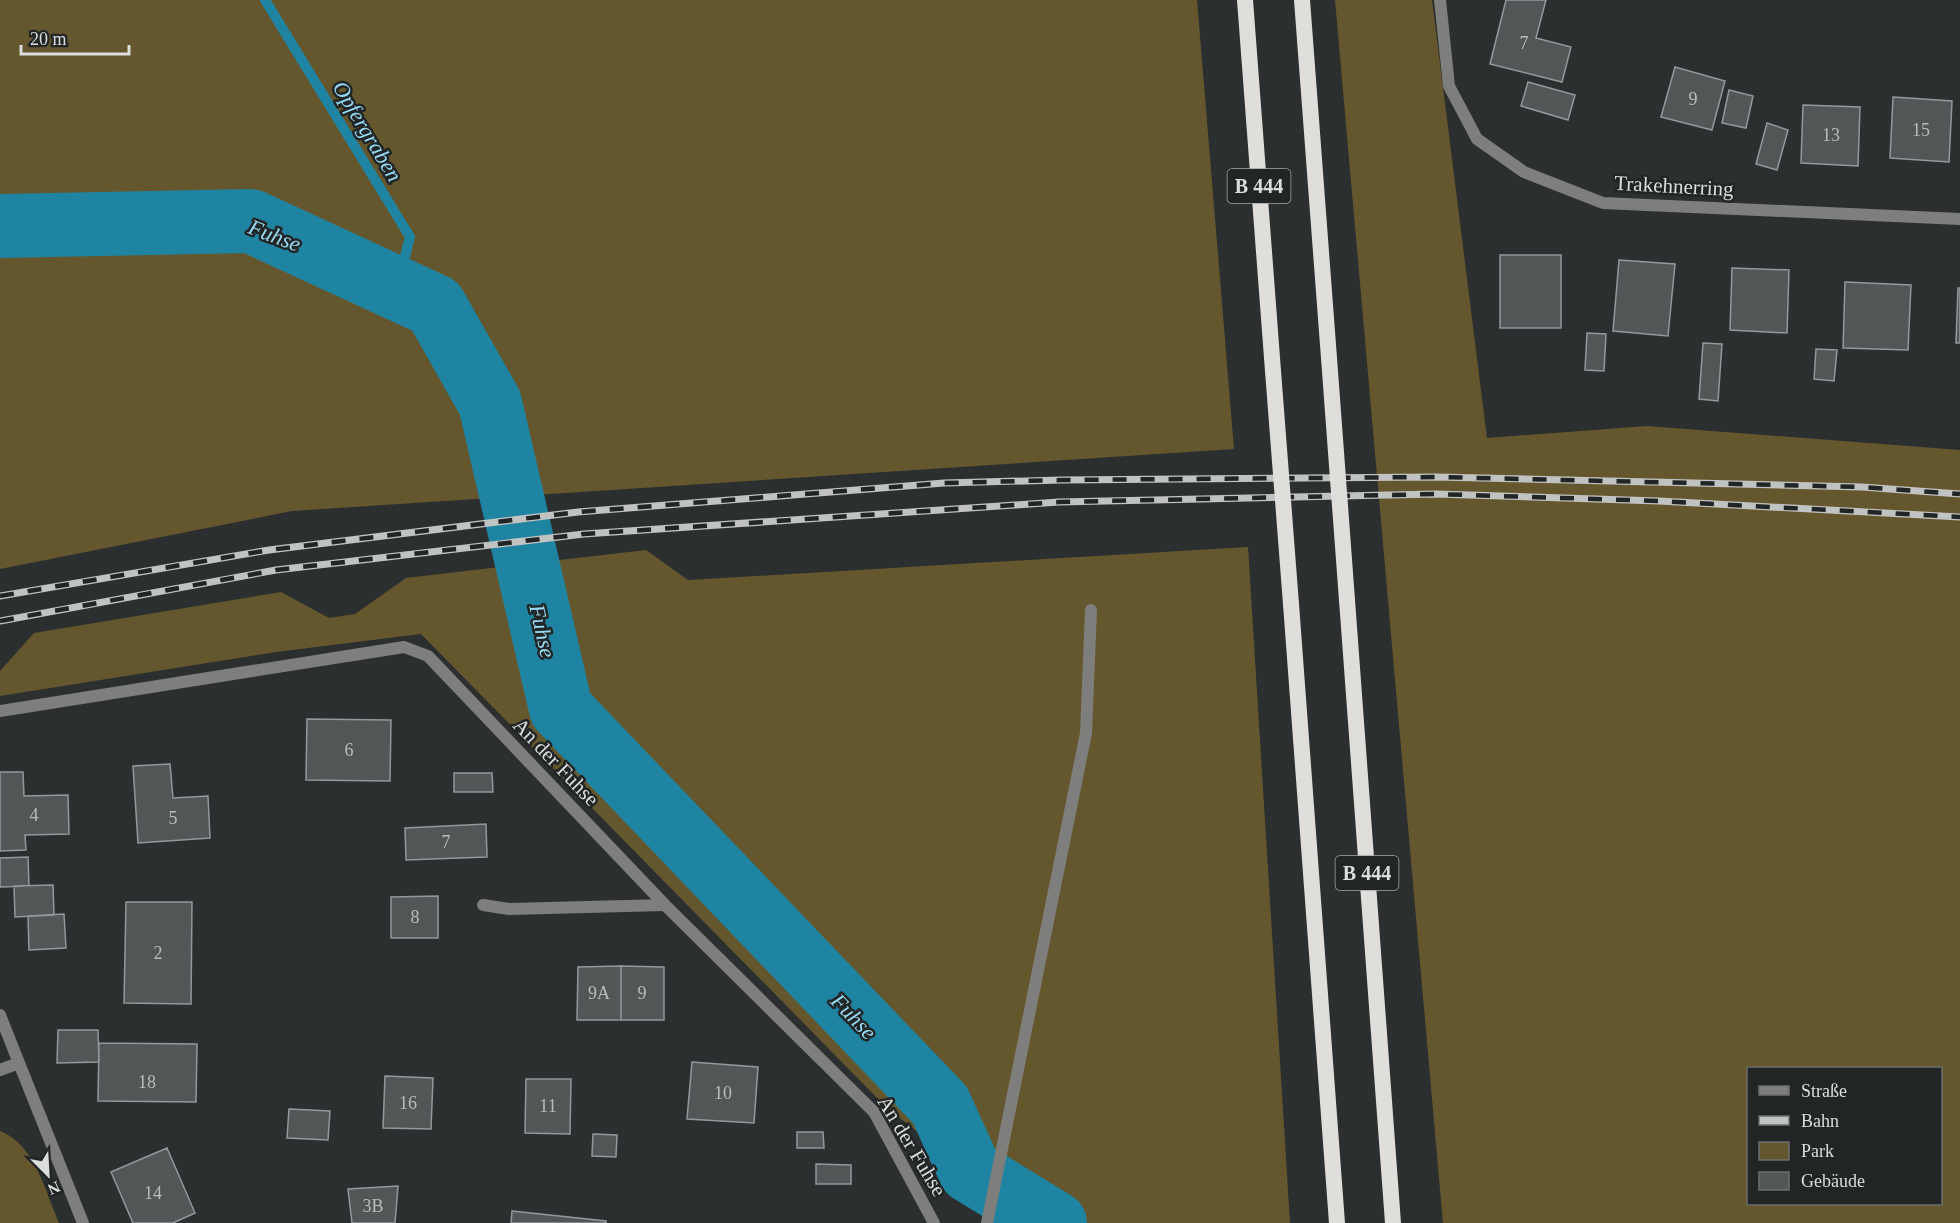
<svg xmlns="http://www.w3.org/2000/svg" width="1960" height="1223" font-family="'Times New Roman',serif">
<rect width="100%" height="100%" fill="#2c2f30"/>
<path fill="#65572d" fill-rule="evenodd" d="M 0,0 L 1197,0 L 1234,449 L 292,511 L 0,569 Z
M 1335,0 L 1432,0 L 1487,438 L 1647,426 L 1960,450 L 1960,1223 L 1443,1223 ZM 1748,1068 L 1940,1068 L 1940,1204 L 1748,1204 Z
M 1248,547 L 1290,1223 L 982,1223 L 1001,1198 L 886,1107 L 421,634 L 276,652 L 0,696 L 0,671 L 34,633 L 281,592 L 329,618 L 355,614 L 406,578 L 646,550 L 688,580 Z
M 0,1131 C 34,1143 46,1193 59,1223 L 0,1223 Z"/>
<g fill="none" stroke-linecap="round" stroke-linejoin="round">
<path stroke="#1f84a2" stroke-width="10" d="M 265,0 L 410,237 L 397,288"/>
<path stroke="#1f84a2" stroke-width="64" d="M 0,226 L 251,221 L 435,306 L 490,403 L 561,709 L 940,1105 L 970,1171 L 1055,1223"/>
</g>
<path fill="#535657" stroke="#94989a" stroke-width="1.5" d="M 1506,0 L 1546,0 L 1536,38 L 1571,47 L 1562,82 L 1490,64 Z
M 1675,67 L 1725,81 L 1712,130 L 1661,117 Z
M 1528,82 L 1575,95 L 1568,120 L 1521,106 Z
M 1729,90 L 1753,96 L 1746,128 L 1722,123 Z
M 1893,97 L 1952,101 L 1949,162 L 1890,158 Z
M 1803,105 L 1860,107 L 1858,166 L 1801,163 Z
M 1767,123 L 1788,130 L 1777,170 L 1756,164 Z
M 1500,255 L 1561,255 L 1561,328 L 1500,328 Z
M 1619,260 L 1675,264 L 1668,336 L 1613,331 Z
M 1732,268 L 1789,270 L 1787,333 L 1730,330 Z
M 1845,282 L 1911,285 L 1908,350 L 1843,348 Z
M 1958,288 L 1960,288 L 1960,343 L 1956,343 Z
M 1587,333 L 1606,334 L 1604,371 L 1585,370 Z
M 1703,343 L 1722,344 L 1718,401 L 1699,399 Z
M 1816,349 L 1837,350 L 1834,381 L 1814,379 Z
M 307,719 L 391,720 L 390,781 L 306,780 Z
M 170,764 L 173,798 L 208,796 L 210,838 L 138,843 L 133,766 Z
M 0,772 L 23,772 L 24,796 L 68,795 L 69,834 L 25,835 L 26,850 L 0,851 Z
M 454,773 L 492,773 L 493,792 L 454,792 Z
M 486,824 L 487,857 L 406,860 L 405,828 Z
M 28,857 L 29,886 L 0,887 L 0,858 Z
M 53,885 L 54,915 L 15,917 L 14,886 Z
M 438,896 L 438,938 L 391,938 L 391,897 Z
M 126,902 L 192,902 L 191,1004 L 124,1003 Z
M 64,914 L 66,948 L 29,950 L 28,916 Z
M 621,966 L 664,967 L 664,1020 L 621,1020 Z
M 621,966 L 621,1020 L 577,1020 L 578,967 Z
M 58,1030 L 98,1030 L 99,1062 L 57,1063 Z
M 99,1043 L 197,1044 L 196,1102 L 98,1101 Z
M 692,1062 L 758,1067 L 754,1123 L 687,1119 Z
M 385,1076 L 433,1078 L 431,1129 L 383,1128 Z
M 526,1079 L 571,1079 L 570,1134 L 525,1133 Z
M 289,1109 L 330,1111 L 328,1140 L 287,1138 Z
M 797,1132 L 823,1132 L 824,1148 L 797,1148 Z
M 593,1134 L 617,1135 L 616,1157 L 592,1156 Z
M 167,1148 L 195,1213 L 173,1223 L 133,1223 L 111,1172 Z
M 816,1164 L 851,1165 L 851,1184 L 816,1184 Z
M 398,1186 L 395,1223 L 352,1223 L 348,1189 Z
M 512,1211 L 606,1221 L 606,1223 L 511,1223 Z"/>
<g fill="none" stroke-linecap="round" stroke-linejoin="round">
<path stroke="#7e7e7d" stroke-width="12" d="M 483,905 L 509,909 L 665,905
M 987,1223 L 1086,733 L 1091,610"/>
<path stroke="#7e7e7d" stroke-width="12" d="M 1440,0 L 1449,86 L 1477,139 L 1524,172 L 1603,203 L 1960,219
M 0,711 L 404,647 L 428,656 L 665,905 L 874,1112 L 934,1223
M 0,1015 L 19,1063
M 0,1070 L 19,1063 L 83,1223"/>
<path stroke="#dfdeda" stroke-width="16" d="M 1245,0 L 1273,371
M 1302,0 L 1329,358
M 1347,600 L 1393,1223
M 1291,604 L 1337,1223"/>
<defs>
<path id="rail" d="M 0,596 L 269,550 L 578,512 L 944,483 L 1062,480 L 1437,477 L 1862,487 L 1960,494
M 0,621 L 276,570 L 584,534 L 1059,502 L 1436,494 L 1659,501 L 1960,517"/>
</defs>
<use href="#rail" stroke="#c1c3c3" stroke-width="7"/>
<use href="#rail" stroke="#222526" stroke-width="4.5" stroke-dasharray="14" stroke-linecap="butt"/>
<path stroke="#dfdeda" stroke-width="16" d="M 1329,358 L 1347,600
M 1273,371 L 1291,604"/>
</g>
<g text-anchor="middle" stroke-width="5" stroke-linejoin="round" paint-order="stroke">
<g font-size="18" fill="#babcbc">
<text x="1524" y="49">7</text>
<text x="1693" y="105">9</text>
<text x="1921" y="136">15</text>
<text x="1831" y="141">13</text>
<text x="349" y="756">6</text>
<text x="34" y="821">4</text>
<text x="173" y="824">5</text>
<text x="446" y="848">7</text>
<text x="415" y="923">8</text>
<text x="158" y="959">2</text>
<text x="599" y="999">9A</text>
<text x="642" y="999">9</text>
<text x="147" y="1088">18</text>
<text x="723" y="1099">10</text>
<text x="408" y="1109">16</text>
<text x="548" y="1112">11</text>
<text x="153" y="1199">14</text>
<text x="373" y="1212">3B</text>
</g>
<g fill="#222526" stroke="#a4a6a7" stroke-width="1.5">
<rect x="1227.5" y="169" width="63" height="34" rx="4.5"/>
<rect x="1335.5" y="856" width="63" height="34" rx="4.5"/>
</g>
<g font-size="20" font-weight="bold" fill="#dcdede">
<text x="1259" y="193">B 444</text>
<text x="1367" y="880">B 444</text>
</g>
<g font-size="21" fill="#dcdede" stroke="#222526">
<text transform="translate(1674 186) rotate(3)" y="7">Trakehnerring</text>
<text transform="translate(556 762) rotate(46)" y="7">An der Fuhse</text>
<text transform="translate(912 1146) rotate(59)" y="7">An der Fuhse</text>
</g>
<g font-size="22" font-style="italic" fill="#96dbf4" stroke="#222526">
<text transform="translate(368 131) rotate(59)" y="8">Opfergraben</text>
<text transform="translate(275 235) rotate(21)" y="8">Fuhse</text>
<text transform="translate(543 631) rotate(77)" y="8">Fuhse</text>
<text transform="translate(854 1016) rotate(46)" y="8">Fuhse</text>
</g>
</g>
<rect x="1747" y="1067" width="195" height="138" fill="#222526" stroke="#6c6f70" stroke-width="1.5"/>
<rect x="1759" y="1086" width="30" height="9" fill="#7e7e7d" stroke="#6c6f70" stroke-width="1.5"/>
<text x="1801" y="1097" font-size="18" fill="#dcdede">Straße</text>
<rect x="1759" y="1116" width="30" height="9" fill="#c1c3c3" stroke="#6c6f70" stroke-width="1.5"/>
<text x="1801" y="1127" font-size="18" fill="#dcdede">Bahn</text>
<rect x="1759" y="1142" width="30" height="18" fill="#65572d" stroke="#6c6f70" stroke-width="1.5"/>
<text x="1801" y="1157" font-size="18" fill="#dcdede">Park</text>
<rect x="1759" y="1172" width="30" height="18" fill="#535657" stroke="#6c6f70" stroke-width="1.5"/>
<text x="1801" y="1187" font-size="18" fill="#dcdede">Gebäude</text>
<g transform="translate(48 1175) rotate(156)" stroke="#222526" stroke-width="4.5" paint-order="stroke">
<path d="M0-4.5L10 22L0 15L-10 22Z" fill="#dcdede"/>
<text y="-9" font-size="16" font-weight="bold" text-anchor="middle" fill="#dcdede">N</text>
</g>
<path d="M21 45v9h108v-9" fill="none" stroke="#dcdede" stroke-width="3"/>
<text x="30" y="45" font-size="18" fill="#dcdede" stroke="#222526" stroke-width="4.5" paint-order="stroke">20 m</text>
</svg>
